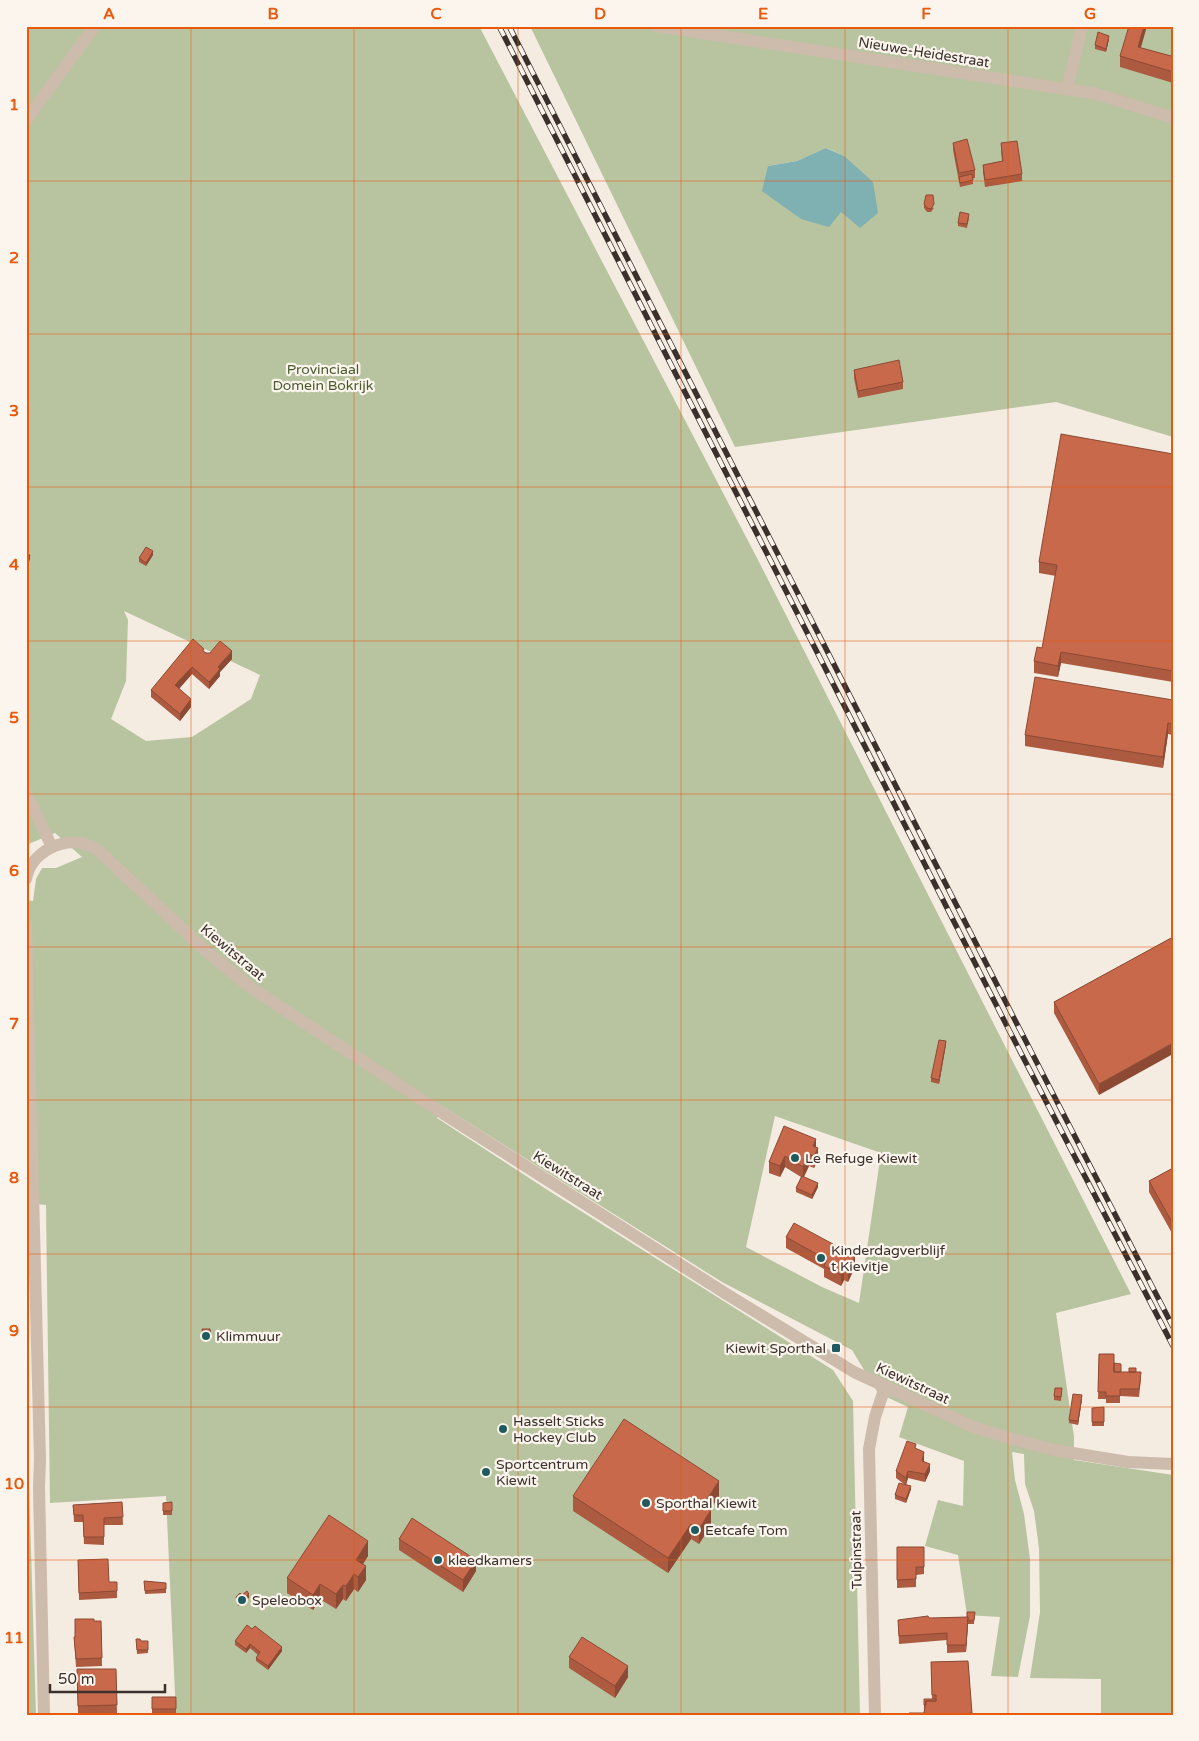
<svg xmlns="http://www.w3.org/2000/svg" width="1199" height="1741" font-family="'Varela Round',sans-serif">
<rect width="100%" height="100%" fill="#f4ebe1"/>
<path fill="#b8c4a0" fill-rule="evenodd" d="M 26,26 L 479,26 L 757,558 L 1131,1294 L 1056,1313 L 1074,1437 L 1074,1460 L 1173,1475 L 1173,1715 L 1101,1715 L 1101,1679 L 1030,1678 L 1040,1612 L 1039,1548 L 1034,1511 L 1025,1484 L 1024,1454 L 1012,1452 L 1015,1480 L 1024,1514 L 1030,1559 L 1030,1616 L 1018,1677 L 991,1676 L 1000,1617 L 967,1615 L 958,1555 L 925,1546 L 938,1500 L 963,1506 L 964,1461 L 899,1437 L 908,1407 L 878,1393 L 852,1350 L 722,1282 L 442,1106 L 437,1118 L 546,1189 L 833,1370 L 853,1401 L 860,1715 L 176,1715 L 166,1496 L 50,1503 L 46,1205 L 26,1203 L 26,900 L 33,901 L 36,879 L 42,868 L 56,868 L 82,857 L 55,833 L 26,845 ZM 124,611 L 260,675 L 251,699 L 192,737 L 146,741 L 111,719 L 126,681 L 128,620 ZM 775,1116 L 881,1153 L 859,1303 L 822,1287 L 746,1247 Z
M 530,26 L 1173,26 L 1173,437 L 1056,402 L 735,447 ZM 827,148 L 844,156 L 801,219 L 784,205 L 768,166 L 797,161 Z
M 26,1278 L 28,1451 L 36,1715 L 26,1715 Z"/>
<path fill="#7fb0b2" d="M 826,148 L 844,156 L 873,182 L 878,213 L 860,228 L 841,212 L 829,227 L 801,219 L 762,191 L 768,166 L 797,161 Z"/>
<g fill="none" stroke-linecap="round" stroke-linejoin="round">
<path stroke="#cdbbac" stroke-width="12" d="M 657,26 L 1097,94 L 1173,118
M 1067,89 L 1082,26
M 26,120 L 95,26
M 26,793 L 52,847
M 26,879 C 31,852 63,836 88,845 C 92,846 96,849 99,851 L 205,950 L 250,987 L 425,1102 L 728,1295 L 854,1372 L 971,1426 L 1009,1438 L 1054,1450 L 1128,1462 L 1173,1464
M 26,925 L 40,1459 L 39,1487 L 44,1715
M 875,1715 L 869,1449 L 875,1417 L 885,1387"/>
<defs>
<path id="rail" d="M 499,26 L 1009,1030 L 1173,1346
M 509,26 L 1018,1026 L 1173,1327"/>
</defs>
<use href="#rail" stroke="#3b302b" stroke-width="5.5"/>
<use href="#rail" stroke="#fbf5ee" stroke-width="4" stroke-dasharray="11" stroke-linecap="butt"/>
</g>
<path fill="#ac5a40" d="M 1109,39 L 1106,52 L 1095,49 L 1095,45 Z
M 1141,48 L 1171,56 L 1173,51 L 1173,83 L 1120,67 L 1120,56 Z
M 953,143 L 975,170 L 975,178 L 973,178 L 973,184 L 960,187 L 953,150 Z
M 1001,143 L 1022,174 L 1022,181 L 985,187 L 983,172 L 983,165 L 1002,161 L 1001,151 Z
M 924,204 L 934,208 L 931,212 L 927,212 L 924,208 Z
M 969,218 L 967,228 L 958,226 L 958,223 Z
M 854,370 L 903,382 L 903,389 L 858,398 L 854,378 Z
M 1173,454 L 1173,682 L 1061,663 L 1058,677 L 1034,673 L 1034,661 L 1042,648 L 1056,576 L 1039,573 L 1039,562 Z
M 153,555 L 146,566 L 139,562 L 139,558 Z
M 204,652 L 206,653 L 232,659 L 220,672 L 220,676 L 209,689 L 192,674 L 179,689 L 191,707 L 180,721 L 151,697 L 151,690 Z
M 1173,700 L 1173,735 L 1168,734 L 1163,768 L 1025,746 L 1025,735 Z
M 1173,937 L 1099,1095 L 1054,1013 L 1054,1002 Z
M 946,1044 L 939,1084 L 931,1082 L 931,1078 Z
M 784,1126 L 816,1147 L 818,1159 L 814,1168 L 809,1166 L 804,1177 L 818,1187 L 812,1199 L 796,1192 L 796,1188 L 801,1177 L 785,1167 L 780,1177 L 769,1173 L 769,1162 Z
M 1173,1168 L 1173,1235 L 1149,1192 L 1149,1181 Z
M 786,1237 L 855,1267 L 848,1282 L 844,1280 L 841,1286 L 824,1277 L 824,1269 L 786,1248 Z
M 202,1329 L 210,1329 L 211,1340 L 203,1340 Z
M 1099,1354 L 1114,1363 L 1121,1372 L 1136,1372 L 1141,1379 L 1139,1397 L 1120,1396 L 1120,1403 L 1106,1403 L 1106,1399 L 1098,1399 Z
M 1062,1388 L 1061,1401 L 1054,1400 L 1054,1396 Z
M 1082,1399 L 1078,1425 L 1069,1423 L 1069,1420 Z
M 1104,1407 L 1104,1426 L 1092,1426 L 1092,1408 Z
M 916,1449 L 924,1460 L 924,1461 L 930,1471 L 925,1482 L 908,1478 L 906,1484 L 911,1489 L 906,1503 L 895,1499 L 895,1495 L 904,1484 L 896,1478 L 896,1471 Z
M 573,1496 L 719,1496 L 710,1510 L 711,1525 L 699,1544 L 691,1539 L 668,1573 L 573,1511 Z
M 122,1502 L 123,1525 L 104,1525 L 104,1545 L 84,1544 L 83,1522 L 74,1522 L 73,1505 Z
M 172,1502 L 172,1515 L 163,1515 L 163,1503 Z
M 399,1539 L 476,1571 L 463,1592 L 399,1550 Z
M 897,1547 L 924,1547 L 924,1574 L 916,1575 L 916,1587 L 897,1588 Z
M 368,1556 L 363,1564 L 366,1580 L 358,1592 L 354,1589 L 346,1601 L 343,1599 L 336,1609 L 320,1599 L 313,1610 L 287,1593 L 287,1578 Z
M 78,1560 L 109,1582 L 117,1582 L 117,1598 L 79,1600 Z
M 144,1581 L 166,1583 L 166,1593 L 145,1594 Z
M 975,1612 L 974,1624 L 968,1624 L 966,1652 L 947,1653 L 947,1640 L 899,1644 L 898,1620 L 967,1617 Z
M 94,1621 L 101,1621 L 102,1666 L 76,1667 L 74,1637 L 75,1637 Z
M 252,1629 L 282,1651 L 268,1670 L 256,1661 L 256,1658 L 258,1655 L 250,1648 L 246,1653 L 235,1645 L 235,1641 Z
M 136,1639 L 141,1641 L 148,1641 L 148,1653 L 137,1654 Z
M 569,1657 L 628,1677 L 615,1698 L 569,1668 Z
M 968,1661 L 972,1715 L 909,1715 L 924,1713 L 925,1709 L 924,1709 L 924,1699 L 932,1699 L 931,1662 Z
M 77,1669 L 116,1669 L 117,1713 L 78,1713 Z
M 152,1697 L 176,1697 L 176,1713 L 152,1713 Z"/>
<path fill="#8c4a34" d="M 1144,26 L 1147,26 L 1138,58 L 1138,47 Z
M 1109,36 L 1109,39 L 1106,52 L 1106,49 Z
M 153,551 L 153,555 L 146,566 L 146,563 Z
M 30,555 L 30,559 L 26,571 L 26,567 Z
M 232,651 L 232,659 L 220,672 L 220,676 L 209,689 L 209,682 L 218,667 Z
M 1061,652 L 1061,663 L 1058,677 L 1058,666 Z
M 192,667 L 192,674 L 175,693 L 175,685 Z
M 191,699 L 191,707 L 180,721 L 180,714 Z
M 1168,723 L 1168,734 L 1163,768 L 1163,757 Z
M 946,1041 L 946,1044 L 939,1084 L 939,1080 Z
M 1173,1043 L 1173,1054 L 1099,1095 L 1099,1084 Z
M 816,1139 L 816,1150 L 813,1157 L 813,1146 Z
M 818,1148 L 818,1159 L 814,1168 L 814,1156 Z
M 809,1154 L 809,1166 L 803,1178 L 803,1167 Z
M 785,1156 L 785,1167 L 780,1177 L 780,1166 Z
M 818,1183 L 818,1187 L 812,1199 L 812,1195 Z
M 855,1256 L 855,1267 L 848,1282 L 848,1270 Z
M 844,1269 L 844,1280 L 841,1286 L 841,1275 Z
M 1082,1395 L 1082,1399 L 1078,1425 L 1078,1421 Z
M 924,1452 L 924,1460 L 922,1468 L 922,1461 Z
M 930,1464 L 930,1471 L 925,1482 L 925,1474 Z
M 908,1471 L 908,1478 L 906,1485 L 906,1478 Z
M 719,1481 L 719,1496 L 703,1520 L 703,1505 Z
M 911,1486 L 911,1489 L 906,1503 L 906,1499 Z
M 711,1510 L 711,1525 L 699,1544 L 699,1529 Z
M 691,1524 L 691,1539 L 668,1573 L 668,1558 Z
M 368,1541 L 368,1556 L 356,1575 L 356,1560 Z
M 476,1560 L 476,1571 L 463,1592 L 463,1580 Z
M 366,1566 L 366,1580 L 358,1592 L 358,1577 Z
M 354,1574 L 354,1589 L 346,1601 L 346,1586 Z
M 320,1584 L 320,1599 L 313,1610 L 313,1595 Z
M 343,1585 L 343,1599 L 336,1609 L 336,1594 Z
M 249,1594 L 249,1598 L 238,1606 L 238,1602 Z
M 968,1617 L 968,1624 L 966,1652 L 966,1645 Z
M 250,1644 L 250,1648 L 246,1653 L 246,1649 Z
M 282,1647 L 282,1651 L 268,1670 L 268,1666 Z
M 628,1666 L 628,1677 L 615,1698 L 615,1686 Z"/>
<path fill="#c8694b" stroke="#8c4a34" d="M 1129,26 L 1144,26 L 1138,47 L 1171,56 L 1173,51 L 1173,72 L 1120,56 Z
M 1098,32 L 1109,36 L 1106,49 L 1095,45 Z
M 967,139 L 975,170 L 959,173 L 953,143 Z
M 1017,141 L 1022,174 L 985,180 L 983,165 L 1003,161 L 1001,143 Z
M 972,174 L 973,180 L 960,183 L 959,177 Z
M 926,195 L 933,195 L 934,204 L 931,209 L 927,208 L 924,204 Z
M 960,212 L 969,214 L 967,224 L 958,223 Z
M 899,360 L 903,382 L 858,391 L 854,370 Z
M 1061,434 L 1173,454 L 1173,671 L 1061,652 L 1058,666 L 1034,661 L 1037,647 L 1042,648 L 1057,565 L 1039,562 Z
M 146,547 L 153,551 L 146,563 L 139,558 Z
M 26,554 L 30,555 L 26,567 Z
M 193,639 L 204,649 L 203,651 L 206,653 L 210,653 L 220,641 L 232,651 L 218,667 L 220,669 L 209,682 L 192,667 L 175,685 L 191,699 L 180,714 L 151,690 Z
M 1035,677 L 1173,700 L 1173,724 L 1168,723 L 1163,757 L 1025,735 Z
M 1173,937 L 1173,1043 L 1099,1084 L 1054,1002 Z
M 939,1040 L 946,1041 L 939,1080 L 931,1078 Z
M 784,1126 L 816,1139 L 813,1146 L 818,1148 L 814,1156 L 809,1154 L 803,1167 L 785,1156 L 780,1166 L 769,1162 Z
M 1173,1168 L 1173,1224 L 1149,1181 Z
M 802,1176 L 818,1183 L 812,1195 L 796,1188 Z
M 794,1223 L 855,1256 L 848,1270 L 844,1269 L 841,1275 L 824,1266 L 827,1260 L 786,1237 Z
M 202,1329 L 210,1329 L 211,1336 L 203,1336 Z
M 1099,1354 L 1114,1354 L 1114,1372 L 1141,1372 L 1139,1389 L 1120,1389 L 1120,1396 L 1106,1396 L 1106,1392 L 1098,1392 Z
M 1114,1363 L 1121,1364 L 1121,1372 L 1114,1372 Z
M 1129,1368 L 1136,1368 L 1136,1372 L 1129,1372 Z
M 1055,1388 L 1062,1388 L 1061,1397 L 1054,1396 Z
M 1073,1394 L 1082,1395 L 1078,1421 L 1069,1420 Z
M 1104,1407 L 1104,1422 L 1092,1422 L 1092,1408 Z
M 624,1419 L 719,1481 L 703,1505 L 711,1510 L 699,1529 L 691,1524 L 668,1558 L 573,1496 Z
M 907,1441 L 916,1444 L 915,1448 L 924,1452 L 922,1461 L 930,1464 L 925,1474 L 908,1471 L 906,1478 L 896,1471 Z
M 899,1483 L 911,1486 L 906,1499 L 895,1495 Z
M 122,1502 L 123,1517 L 104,1518 L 104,1537 L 84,1537 L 83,1515 L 74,1515 L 73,1505 Z
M 172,1502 L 172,1511 L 163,1511 L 163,1503 Z
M 329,1515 L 368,1541 L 356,1560 L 366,1566 L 358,1577 L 354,1574 L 346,1586 L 343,1585 L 336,1594 L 320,1584 L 313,1595 L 287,1578 Z
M 412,1518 L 476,1560 L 463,1580 L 399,1539 Z
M 897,1547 L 924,1547 L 924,1567 L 916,1567 L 916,1579 L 897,1580 Z
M 108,1559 L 109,1582 L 117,1582 L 117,1591 L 79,1593 L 78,1560 Z
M 144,1581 L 166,1583 L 166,1589 L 145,1591 Z
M 247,1591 L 249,1594 L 238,1602 L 236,1597 L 240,1593 L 242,1595 Z
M 967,1612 L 975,1612 L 974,1620 L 968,1621 L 968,1617 L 967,1617 Z
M 928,1616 L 929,1618 L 968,1617 L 966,1645 L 947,1645 L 947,1633 L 899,1636 L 898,1620 Z
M 75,1619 L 94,1619 L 94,1621 L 101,1621 L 102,1658 L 76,1659 L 74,1637 L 75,1637 Z
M 247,1625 L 252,1629 L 255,1626 L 282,1647 L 268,1666 L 256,1658 L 260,1652 L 250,1644 L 246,1649 L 235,1641 Z
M 582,1637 L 628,1666 L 615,1686 L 569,1657 Z
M 136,1639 L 140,1639 L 141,1641 L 148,1641 L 148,1650 L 137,1650 Z
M 968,1661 L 972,1713 L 954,1715 L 909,1715 L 909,1713 L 924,1713 L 926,1701 L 936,1701 L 936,1695 L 932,1695 L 931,1662 Z
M 77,1669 L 116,1669 L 117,1705 L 78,1706 Z
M 152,1697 L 176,1697 L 176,1709 L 152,1709 Z
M 924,1699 L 936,1699 L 936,1701 L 926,1701 L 926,1705 L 924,1705 Z"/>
<path fill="none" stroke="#e8590c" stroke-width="1" stroke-opacity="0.55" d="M 191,26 L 191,1715M 354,26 L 354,1715M 518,26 L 518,1715M 681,26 L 681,1715M 845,26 L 845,1715M 1008,26 L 1008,1715M 26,181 L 1173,181M 26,334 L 1173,334M 26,487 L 1173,487M 26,641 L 1173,641M 26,794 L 1173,794M 26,947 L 1173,947M 26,1100 L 1173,1100M 26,1254 L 1173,1254M 26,1407 L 1173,1407M 26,1560 L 1173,1560"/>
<g fill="#1f5a5e" stroke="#fbf5ee" stroke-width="2">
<circle cx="795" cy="1158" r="5"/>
<circle cx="821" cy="1258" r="5"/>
<circle cx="206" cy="1336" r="5"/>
<rect x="831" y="1343" width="10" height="10" rx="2.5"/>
<circle cx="503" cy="1429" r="5"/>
<circle cx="486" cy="1472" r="5"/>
<circle cx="646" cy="1503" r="5"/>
<circle cx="695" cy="1530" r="5"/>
<circle cx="438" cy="1560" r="5"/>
<circle cx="242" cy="1600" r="5"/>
</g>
<g text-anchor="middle" stroke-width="4.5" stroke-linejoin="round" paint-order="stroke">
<g font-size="14" fill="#3b302b" stroke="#fbf5ee">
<text transform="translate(924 52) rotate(9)" y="5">Nieuwe-Heidestraat</text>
<text transform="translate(233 952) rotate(40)" y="5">Kiewitstraat</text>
<text transform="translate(568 1175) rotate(32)" y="5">Kiewitstraat</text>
<text transform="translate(913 1383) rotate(25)" y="5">Kiewitstraat</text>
<text transform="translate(856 1550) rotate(-91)" y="5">Tulpinstraat</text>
</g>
<g font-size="14" fill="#4a5a2e" stroke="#fbf5ee">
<text x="323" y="374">Provinciaal<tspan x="323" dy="16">Domein Bokrijk</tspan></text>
</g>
<g font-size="14" fill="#3b302b" stroke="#fbf5ee" text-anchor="start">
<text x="805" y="1163">Le Refuge Kiewit</text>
<text x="831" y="1255">Kinderdagverblijf<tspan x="831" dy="16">t Kievitje</tspan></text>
<text x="216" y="1341">Klimmuur</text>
<text x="826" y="1353" text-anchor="end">Kiewit Sporthal</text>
<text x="513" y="1426">Hasselt Sticks<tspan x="513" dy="16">Hockey Club</tspan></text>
<text x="496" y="1469">Sportcentrum<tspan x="496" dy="16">Kiewit</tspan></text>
<text x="656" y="1508">Sporthal Kiewit</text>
<text x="705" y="1535">Eetcafe Tom</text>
<text x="448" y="1565">kleedkamers</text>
<text x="252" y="1605">Speleobox</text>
</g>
</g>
<rect width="1199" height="1741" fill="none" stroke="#fbf5ee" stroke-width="55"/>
<path d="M50 1684v8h115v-8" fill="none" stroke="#3b302b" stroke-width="2.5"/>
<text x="58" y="1684" font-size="15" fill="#3b302b" stroke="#fbf5ee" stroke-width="4" paint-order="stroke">50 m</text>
<rect x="28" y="28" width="1144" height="1686" fill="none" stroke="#e8590c" stroke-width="2"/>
<g font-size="16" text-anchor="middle" font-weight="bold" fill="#e8590c">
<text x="109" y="19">A</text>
<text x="273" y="19">B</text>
<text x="436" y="19">C</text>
<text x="600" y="19">D</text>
<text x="763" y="19">E</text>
<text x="926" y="19">F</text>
<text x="1090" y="19">G</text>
<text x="14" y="110">1</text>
<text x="14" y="263">2</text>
<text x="14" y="416">3</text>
<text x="14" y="570">4</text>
<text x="14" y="723">5</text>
<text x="14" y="876">6</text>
<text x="14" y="1029">7</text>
<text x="14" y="1183">8</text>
<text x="14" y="1336">9</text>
<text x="14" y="1489">10</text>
<text x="14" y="1643">11</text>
</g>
</svg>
